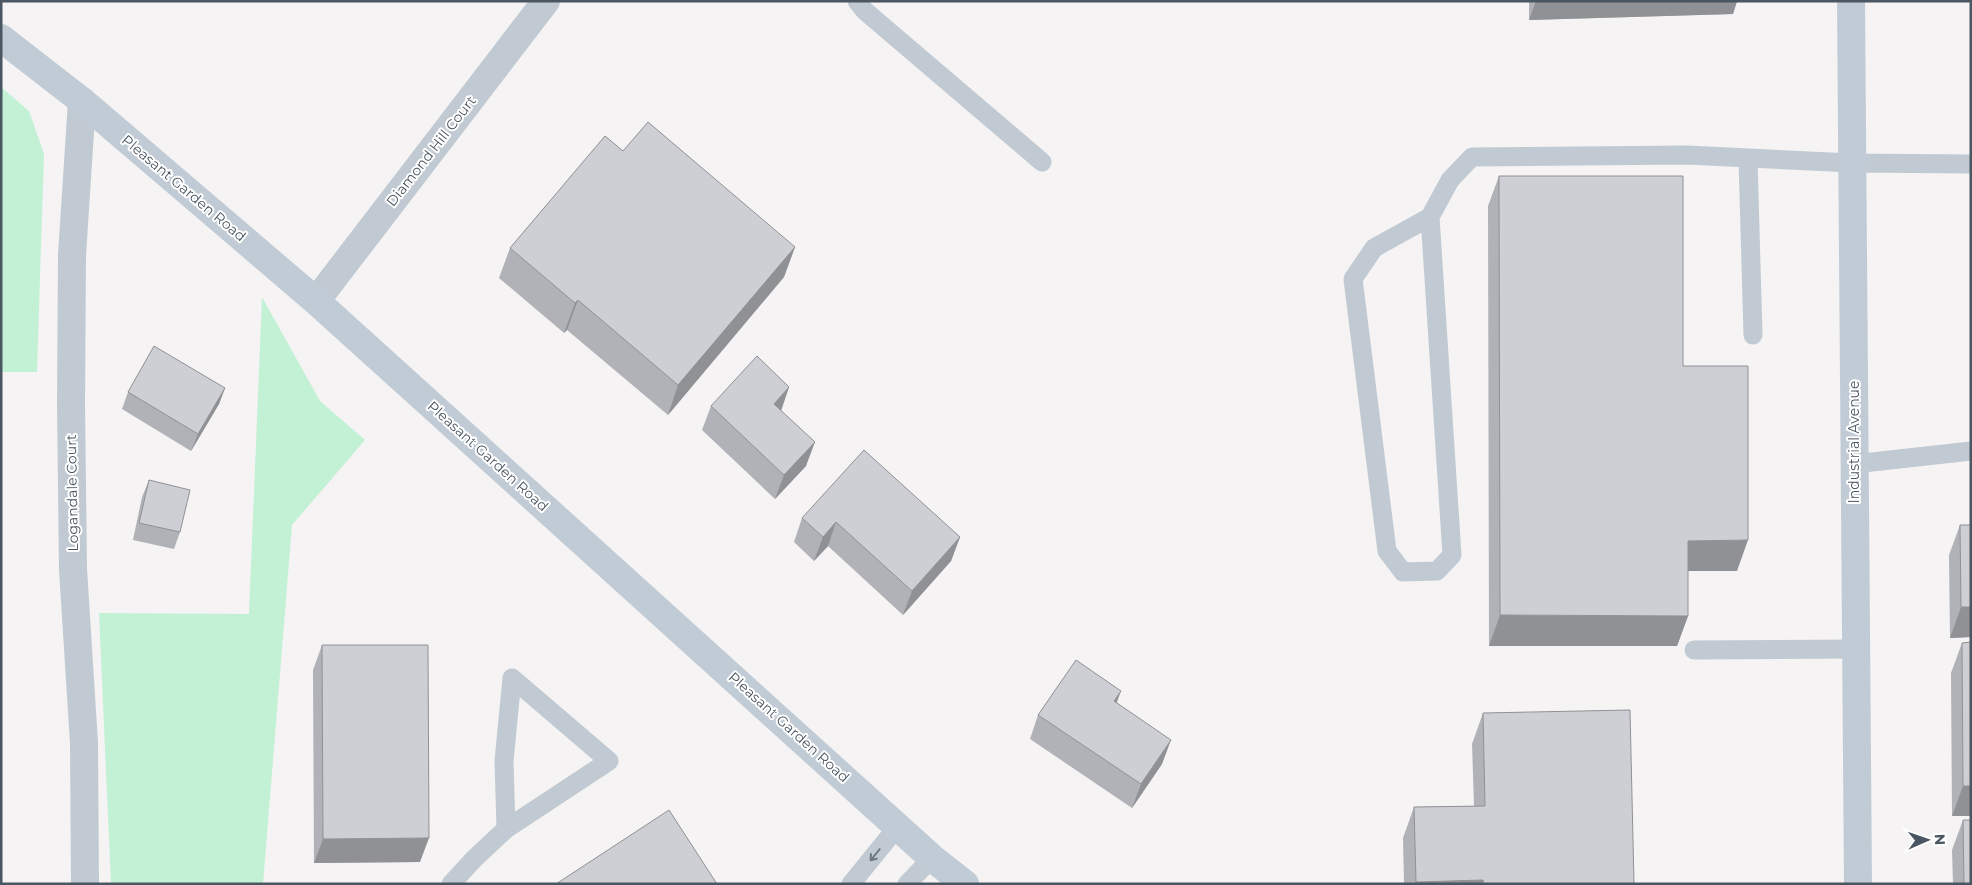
<svg xmlns="http://www.w3.org/2000/svg" width="1972" height="885" font-family="Montserrat,sans-serif">
<rect width="100%" height="100%" fill="#f5f3f3"/>
<path fill="#c3f1d5" d="M 1,87 L 29,111 L 44,154 L 37,372 L 1,372 Z
M 262,297 L 320,401 L 365,440 L 292,525 L 263,884 L 111,884 L 99,613 L 249,614 Z"/>
<g fill="none" stroke-linecap="round" stroke-linejoin="round">
<path stroke="#c1cad2" stroke-width="19" d="M 857,1 L 865,11 L 1042,162
M 1748,159 L 1753,335
M 1430,217 L 1374,248 L 1353,279 L 1387,551 L 1403,572 L 1437,571 L 1452,555 L 1430,217 L 1450,180 L 1472,157 L 1687,155 L 1852,163 L 1971,164
M 1854,464 L 1971,451
M 1694,650 L 1856,649
M 451,884 L 474,859 L 506,829 L 609,761 L 512,678 L 504,761 L 506,829
M 851,884 L 898,826
M 907,884 L 932,858"/>
<path stroke="#c1cad2" stroke-width="28" d="M 82,101 L 72,255 L 71,404 L 73,569 L 84,743 L 85,884
M 316,301 L 546,1"/>
<path stroke="#c1cbd6" stroke-width="28" d="M 1851,1 L 1858,884
M 1,38 L 82,101 L 316,301 L 932,858 L 965,884"/>
</g>
<path fill="#b0b2b7" d="M 1529,1 L 1737,1 L 1733,14 L 1529,20 Z
M 623,151 L 795,247 L 784,277 L 668,415 L 567,330 L 564,333 L 499,278 L 510,248 Z
M 1499,176 L 1683,366 L 1737,571 L 1688,571 L 1688,616 L 1677,646 L 1489,646 L 1488,206 Z
M 789,387 L 781,410 L 806,466 L 775,499 L 702,430 L 711,406 Z
M 225,388 L 219,404 L 191,451 L 122,409 L 128,392 Z
M 149,480 L 180,532 L 174,549 L 133,540 L 142,497 Z
M 802,518 L 960,537 L 951,561 L 903,615 L 828,546 L 814,561 L 794,542 Z
M 1960,525 L 1971,637 L 1950,638 L 1949,555 Z
M 1971,642 L 1971,816 L 1952,816 L 1951,673 L 1962,643 Z
M 322,645 L 420,862 L 314,863 L 313,670 Z
M 1117,702 L 1162,764 L 1132,808 L 1030,739 L 1038,715 Z
M 1483,713 L 1634,884 L 1404,884 L 1403,838 L 1414,807 L 1474,806 L 1472,744 Z
M 1963,820 L 1971,884 L 1953,884 L 1952,850 Z"/>
<path fill="#909195" d="M 1536,1 L 1737,1 L 1733,14 L 1529,20 Z
M 795,247 L 784,277 L 668,415 L 678,385 Z
M 578,300 L 567,330 L 564,333 L 575,303 Z
M 789,387 L 781,411 L 774,404 Z
M 225,388 L 219,404 L 191,451 L 198,434 Z
M 815,442 L 806,466 L 775,499 L 784,475 Z
M 836,522 L 828,546 L 814,561 L 823,537 Z
M 960,537 L 951,561 L 903,615 L 912,591 Z
M 1748,540 L 1737,571 L 1677,571 L 1688,541 Z
M 1961,607 L 1971,607 L 1971,637 L 1950,638 Z
M 1500,615 L 1688,616 L 1677,646 L 1489,646 Z
M 1121,691 L 1112,715 L 1114,701 Z
M 1171,740 L 1162,764 L 1132,808 L 1141,784 Z
M 1963,786 L 1971,786 L 1971,816 L 1952,816 Z
M 429,838 L 420,862 L 314,863 L 323,839 Z
M 1483,880 L 1482,884 L 1415,884 L 1416,882 Z"/>
<path fill="#cdcfd5" stroke="#909195" d="M 648,122 L 795,247 L 678,385 L 578,300 L 575,303 L 510,248 L 605,136 L 623,151 Z
M 1499,176 L 1683,176 L 1683,366 L 1748,366 L 1748,540 L 1688,541 L 1688,616 L 1500,615 Z
M 154,346 L 225,388 L 198,434 L 128,392 Z
M 757,356 L 789,387 L 774,404 L 815,442 L 784,475 L 711,406 Z
M 864,450 L 960,537 L 912,591 L 836,522 L 823,537 L 802,518 Z
M 149,480 L 190,490 L 180,532 L 139,523 Z
M 1960,525 L 1971,525 L 1971,607 L 1961,607 Z
M 1971,642 L 1971,786 L 1963,786 L 1962,643 Z
M 322,645 L 428,645 L 429,838 L 323,839 Z
M 1076,660 L 1121,691 L 1114,701 L 1171,740 L 1141,784 L 1038,715 Z
M 1630,710 L 1634,884 L 1484,884 L 1483,880 L 1416,882 L 1414,807 L 1485,806 L 1483,713 Z
M 669,810 L 717,884 L 556,884 Z
M 1963,820 L 1971,820 L 1971,884 L 1964,884 Z"/>
<defs><path id="oneway-shaft" d="M-6 0H5M1.5-3L5.5 0L1.5 3" fill="none" stroke-width="1.6" stroke-linecap="round" stroke-linejoin="round" transform="scale(1.25)"/></defs>
<use stroke="#6e7983" href="#oneway-shaft" transform="translate(875 855) rotate(129)"/>
<g text-anchor="middle" stroke-width="4" stroke-linejoin="round" paint-order="stroke">
<g font-size="14" fill="#4a5661" stroke="#fff">
<text transform="translate(431 151) rotate(-52)" y="5">Diamond Hill Court</text>
<text transform="translate(184 188) rotate(40)" y="5">Pleasant Garden Road</text>
<text transform="translate(1854 442) rotate(-90)" y="5">Industrial Avenue</text>
<text transform="translate(488 456) rotate(42)" y="5">Pleasant Garden Road</text>
<text transform="translate(72 493) rotate(-91)" y="5">Logandale Court</text>
<text transform="translate(789 727) rotate(42)" y="5">Pleasant Garden Road</text>
</g>
</g>
<rect width="1972" height="885" fill="none" stroke="#4a5661" stroke-width="5"/>
<g transform="translate(1927 840) rotate(88)" stroke="#ffffff" stroke-width="4" paint-order="stroke">
<path d="M0-4L9 19L0 12L-9 19Z" fill="#4a5661"/>
<text y="-8" font-size="14" font-weight="bold" text-anchor="middle" fill="#4a5661">N</text>
</g>
</svg>
